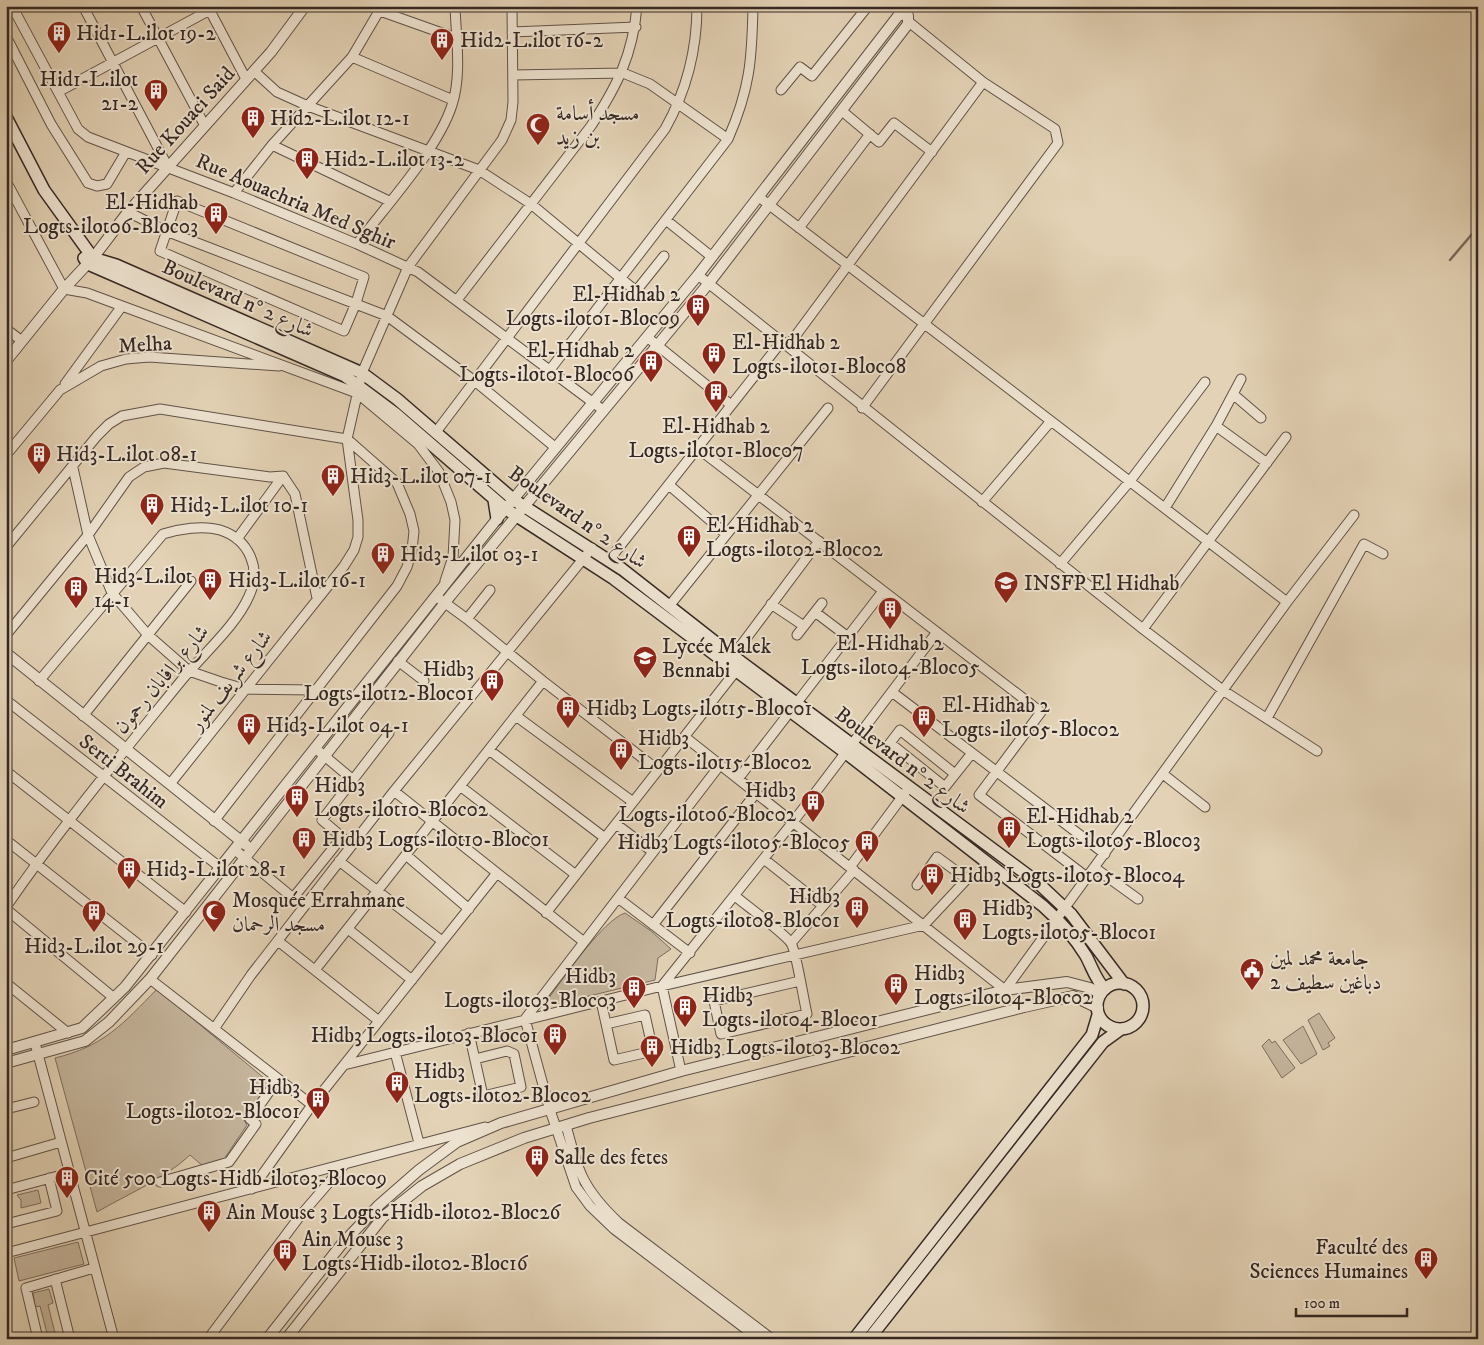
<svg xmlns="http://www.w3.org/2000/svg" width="1484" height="1345" font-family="'IM FELL DW Pica',Amiri,serif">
<rect width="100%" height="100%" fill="#e3d2b5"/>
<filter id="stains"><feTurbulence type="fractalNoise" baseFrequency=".004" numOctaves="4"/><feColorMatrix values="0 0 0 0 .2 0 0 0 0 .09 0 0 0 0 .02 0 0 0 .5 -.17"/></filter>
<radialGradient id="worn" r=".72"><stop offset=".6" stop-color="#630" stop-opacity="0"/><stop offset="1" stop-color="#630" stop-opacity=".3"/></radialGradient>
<path fill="#c5b59c" stroke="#7d6e60" d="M 625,913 L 651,931 L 671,949 L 658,958 L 655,980 L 552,1005 L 548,999 C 563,979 603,920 625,913 Z
M 157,989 L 270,1083 L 244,1120 L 247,1125 L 224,1159 L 204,1167 L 190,1155 C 166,1178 126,1195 97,1212 L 55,1058 C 104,1046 123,1024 157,989 Z
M 1319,1013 L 1335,1038 L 1328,1043 L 1330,1046 L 1323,1050 L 1308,1020 Z
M 1303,1026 L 1317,1054 L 1301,1064 L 1283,1040 Z
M 1269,1039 L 1272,1043 L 1275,1041 L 1295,1068 L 1282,1078 L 1262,1046 Z
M 38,1190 L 41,1203 L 21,1208 L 21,1200 L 17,1195 Z
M 78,1242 L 84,1264 L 19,1281 L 14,1258 Z
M 49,1289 L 53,1303 L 48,1305 L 56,1337 L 63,1339 L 44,1339 L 48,1337 L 40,1306 L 35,1307 L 33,1293 Z"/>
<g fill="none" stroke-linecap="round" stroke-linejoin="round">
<path stroke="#7a6b5e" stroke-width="2.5" d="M 1450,260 L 1478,227"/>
<defs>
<path id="minor" d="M 12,6 L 78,129 L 88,137 L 234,193 L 357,244 L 418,272 L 603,410
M 83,6 L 168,167
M 141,6 L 205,126
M 208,7 L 246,79
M 380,11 L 456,38
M 6,15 L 22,6
M 512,32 L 636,27
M 9,42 L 51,124 L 88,183 L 97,186 L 107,184 L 126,152
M 352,57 L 453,100
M 254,71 L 277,92 L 308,106 L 479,170 L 531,204 L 636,291 L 664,256
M 513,75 L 623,73 L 650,84 L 728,139
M 781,90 L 800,67 L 812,76 L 868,6
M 58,92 L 210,10
M 842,111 L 879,142 L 894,123 L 932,152
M 272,145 L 389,201
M 6,181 L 64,289 L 87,293 L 357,393 L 418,444 L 439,472 L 451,502 L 455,520 L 453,557 L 445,581
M 234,193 L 272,145 L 352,57 L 382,6
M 759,197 L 1287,602
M 177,201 L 364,277 L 356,303 L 344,331 L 160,251 Z
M 128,212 L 166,231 L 387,316 L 476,382 L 556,448
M 666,220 L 712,257
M 799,228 L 870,134
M 357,244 C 386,206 438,149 452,105 C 462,75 456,37 455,6
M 6,249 L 6,253
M 698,275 L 1143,629 L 1224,691 L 1317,751
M 457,300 L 591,126 C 617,86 633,55 637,6
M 6,329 L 22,341
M 647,337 L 731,405
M 788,346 L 983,82
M 549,371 L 728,139 C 750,89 752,59 753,6
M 65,384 L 122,306
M 1233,394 L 1261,418
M 862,408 L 1058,143 L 1055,129 L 983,82 L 909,22
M 1216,426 L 1267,463
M 436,432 L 665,129 C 687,90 697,51 697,6
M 696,447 L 1041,712 L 979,795 L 1088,878
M 6,455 L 60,390 L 101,366 L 126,359 L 149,357 L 279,366
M 73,468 L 88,535 L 112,593 L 148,635 L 189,671 L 221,682 L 245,689 L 314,690
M 669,485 L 726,534
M 982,502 L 1051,421
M 1165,508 L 1216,426 L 1241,379
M 237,539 L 283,476
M 6,547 L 97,436 L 109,424 L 122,416 L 160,409 L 347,439 L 397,483 L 410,514 L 414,531 L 412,550 L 407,567 L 397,586 L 214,821
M 609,560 L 782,341
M 1060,564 L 1130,481 L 1205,382
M 437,597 L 467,619 L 543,681 L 658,770
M 771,604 L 804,626
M 670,605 L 828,408
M 815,612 L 848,637
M 467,619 L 490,590
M 1143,629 L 1286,437
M 6,635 L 88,535 L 129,477 L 144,467 L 164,463 L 270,477 L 283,476 L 295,494 L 317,598
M 797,635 L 822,603
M 733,656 L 819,541
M 398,661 L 424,681
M 892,692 L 1105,854
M 6,700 L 221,868
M 83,716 L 191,581
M 516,716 L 633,802
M 1267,718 L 1364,544 L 1383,554
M 685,737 L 1005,990 L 1287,602 L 1354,515
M 315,748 L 352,779
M 489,750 L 605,838
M 720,765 L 525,1019 L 549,1107 L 576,1187 L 590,1206 L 614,1229 L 759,1339
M 6,771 L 186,912
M 955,774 L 900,730 L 890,743 L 945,787 L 972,753
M 1163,774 L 1205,807
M 738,779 L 883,591
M 170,784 L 344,566 L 354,550 L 358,537 L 358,520 L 347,439 L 362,373 L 408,267 L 502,140 L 511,120 L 513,102 L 512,6
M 460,786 L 576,875
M 394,791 L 584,942
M 616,824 L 653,852
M 6,840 L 152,955
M 235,850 L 298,902
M 406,855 L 469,909
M 764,859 L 823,906
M 339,861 L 442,941
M 850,867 L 905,793
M 1095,868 L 1138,899
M 735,896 C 747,906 784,933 791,943 C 796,950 804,1002 807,1014 L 721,1034 L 714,1001 L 800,981
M 293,898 L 342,837 L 322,820 L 389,733
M 618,898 L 690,953
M 6,907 C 60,828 121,755 181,681 C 202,655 236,626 249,596 C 262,569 249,539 220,530 C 203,525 179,529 163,534 L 39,681
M 6,909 L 114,998
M 546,913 L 739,667
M 653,925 L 756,793
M 348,929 L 412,980
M 278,941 L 379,1021
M 791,943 L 854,870
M 315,970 L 543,681
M 150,979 L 312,1105
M 6,983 L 68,1033
M 601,1001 L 614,1060 L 653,1051 L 645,1015 L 606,1024
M 214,1029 L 251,975 L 394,791 L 592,548
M 469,1033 L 483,1096 L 521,1087 L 514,1054 L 507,1051 L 475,1059
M 35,1043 L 114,1339
M 395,1052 L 419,1143
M 344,1065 L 662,986 L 924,925 L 967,879 L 937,857 L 917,885
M 681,1071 L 662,986 L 793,822 L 937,632
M 6,1109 L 34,1102
M 566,1125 C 578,1172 583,1189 619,1223 L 772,1339
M 6,1158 L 61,1142
M 160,1182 L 229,1162 L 256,1124 L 250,1119 L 278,1079
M 252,1189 L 312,1105 L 497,873
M 6,1190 L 69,1173
M 6,1224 L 57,1211 L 49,1178
M 6,1253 L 485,1127
M 55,1279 L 70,1339
M 38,1339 L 26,1288 L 94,1268
M 208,1339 L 300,1216 L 344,1165"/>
<path id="tertiary" d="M 6,361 L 64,289 L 93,258 L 128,212 L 271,52 L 305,6
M 6,653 L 246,845
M 6,1050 L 82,1028 L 125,987 L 497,519 L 698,275 L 898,16 L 903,14 L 908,16 L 908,24 L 709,283 L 451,595 L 150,979 L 109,1022 L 85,1041 L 6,1063
M 267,1339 L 341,1245 L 379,1205 L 419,1170 L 457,1142 L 501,1123 L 681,1071 L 1005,990 L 1067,982 L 1090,988 L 1101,994
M 286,1339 L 383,1217 L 422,1186 L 460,1164 L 524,1138 L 589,1118 L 1024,1007 L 1073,996 L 1098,1008"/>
<path id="secondary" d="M 6,117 L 44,190 L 93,258 L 116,265 L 362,373 L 397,399 L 514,500 L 622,569 L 733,656 L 1037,882 L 1071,914 L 1124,984
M 84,258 L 88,264 L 345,376 L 396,414 L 506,509 L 614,579 L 846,753 L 1043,906 C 1060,921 1074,936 1086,956 C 1092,967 1096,981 1105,989
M 494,500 L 497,519
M1097 1006a23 23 0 1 1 46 0a23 23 0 1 1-46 0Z
M 854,1339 L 1092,1035 L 1098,1015
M 869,1339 L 1103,1042 L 1121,1029"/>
</defs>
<use href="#minor" stroke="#605248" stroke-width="11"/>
<use href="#tertiary" stroke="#605248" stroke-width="12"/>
<use href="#secondary" stroke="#352824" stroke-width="14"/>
<use href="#minor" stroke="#ede2cf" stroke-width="9"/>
<use href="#tertiary" stroke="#ede2cf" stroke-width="10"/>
<use href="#secondary" stroke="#ede2cf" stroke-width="11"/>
</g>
<defs>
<symbol id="building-pin" viewBox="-11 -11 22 30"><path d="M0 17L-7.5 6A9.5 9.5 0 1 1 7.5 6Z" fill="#8f2418" stroke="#ede2cf"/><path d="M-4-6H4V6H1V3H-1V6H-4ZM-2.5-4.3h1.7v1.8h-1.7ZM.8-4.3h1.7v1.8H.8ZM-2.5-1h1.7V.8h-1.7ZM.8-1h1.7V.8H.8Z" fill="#fff"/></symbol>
<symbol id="mosque-pin" viewBox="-11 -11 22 30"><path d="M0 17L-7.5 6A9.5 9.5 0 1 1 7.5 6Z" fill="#8f2418" stroke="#ede2cf"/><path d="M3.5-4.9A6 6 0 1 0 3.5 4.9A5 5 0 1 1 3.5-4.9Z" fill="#fff"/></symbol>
<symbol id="university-pin" viewBox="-11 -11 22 30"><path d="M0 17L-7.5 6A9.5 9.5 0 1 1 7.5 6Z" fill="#8f2418" stroke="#ede2cf"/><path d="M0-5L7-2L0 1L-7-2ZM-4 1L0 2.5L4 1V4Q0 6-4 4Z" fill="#fff"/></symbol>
<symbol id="school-pin" viewBox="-11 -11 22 30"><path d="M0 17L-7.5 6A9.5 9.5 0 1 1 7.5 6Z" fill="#8f2418" stroke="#ede2cf"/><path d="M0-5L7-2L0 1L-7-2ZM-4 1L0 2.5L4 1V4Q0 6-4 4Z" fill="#fff"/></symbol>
<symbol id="civic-pin" viewBox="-11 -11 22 30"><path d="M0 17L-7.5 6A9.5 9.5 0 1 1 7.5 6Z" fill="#8f2418" stroke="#ede2cf"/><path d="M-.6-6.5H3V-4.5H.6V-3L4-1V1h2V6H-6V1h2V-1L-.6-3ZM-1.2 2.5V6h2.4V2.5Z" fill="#fff"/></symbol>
</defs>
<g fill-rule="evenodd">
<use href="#building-pin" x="45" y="19" width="28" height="38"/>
<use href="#building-pin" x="428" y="26" width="28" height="38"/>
<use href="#building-pin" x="142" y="77" width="28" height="38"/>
<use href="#building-pin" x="239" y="104" width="28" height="38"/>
<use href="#mosque-pin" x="524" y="111" width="28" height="38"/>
<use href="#building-pin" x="293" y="145" width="28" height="38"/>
<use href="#building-pin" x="202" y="200" width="28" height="38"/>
<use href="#building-pin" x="684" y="292" width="28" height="38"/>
<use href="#building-pin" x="700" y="340" width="28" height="38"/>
<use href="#building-pin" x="637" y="348" width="28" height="38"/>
<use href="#building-pin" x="702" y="378" width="28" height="38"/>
<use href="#building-pin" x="25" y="440" width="28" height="38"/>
<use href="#building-pin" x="319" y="462" width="28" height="38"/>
<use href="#building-pin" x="138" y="491" width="28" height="38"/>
<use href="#building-pin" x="675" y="523" width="28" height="38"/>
<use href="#building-pin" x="369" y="540" width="28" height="38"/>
<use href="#building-pin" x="196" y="566" width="28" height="38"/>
<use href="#university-pin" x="992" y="569" width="28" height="38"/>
<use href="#building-pin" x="62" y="574" width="28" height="38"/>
<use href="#building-pin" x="876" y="595" width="28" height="38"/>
<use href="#school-pin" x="631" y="644" width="28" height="38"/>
<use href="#building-pin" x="478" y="667" width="28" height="38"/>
<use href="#building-pin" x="554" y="694" width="28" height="38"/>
<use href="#building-pin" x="910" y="703" width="28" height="38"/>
<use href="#building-pin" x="235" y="711" width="28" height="38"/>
<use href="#building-pin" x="607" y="736" width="28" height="38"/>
<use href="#building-pin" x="283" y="783" width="28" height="38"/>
<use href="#building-pin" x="799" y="788" width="28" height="38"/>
<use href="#building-pin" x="995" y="814" width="28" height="38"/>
<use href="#building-pin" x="290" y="825" width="28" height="38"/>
<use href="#building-pin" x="853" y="828" width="28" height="38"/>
<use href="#building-pin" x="115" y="855" width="28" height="38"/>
<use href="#building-pin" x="918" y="861" width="28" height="38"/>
<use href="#building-pin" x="843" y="894" width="28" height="38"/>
<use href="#building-pin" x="80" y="898" width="28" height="38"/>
<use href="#mosque-pin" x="200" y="898" width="28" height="38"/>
<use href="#building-pin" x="951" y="906" width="28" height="38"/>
<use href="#civic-pin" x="1238" y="956" width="28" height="38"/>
<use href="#building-pin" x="882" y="971" width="28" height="38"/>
<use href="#building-pin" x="620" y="974" width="28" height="38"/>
<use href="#building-pin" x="671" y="993" width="28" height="38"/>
<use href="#building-pin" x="541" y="1021" width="28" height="38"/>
<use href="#building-pin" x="638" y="1033" width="28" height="38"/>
<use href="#building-pin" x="383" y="1069" width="28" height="38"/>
<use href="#building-pin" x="304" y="1085" width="28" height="38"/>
<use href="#building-pin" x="523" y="1143" width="28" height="38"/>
<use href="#building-pin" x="53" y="1164" width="28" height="38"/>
<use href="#building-pin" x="195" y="1198" width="28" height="38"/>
<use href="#building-pin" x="271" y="1237" width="28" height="38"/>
<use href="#building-pin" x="1412" y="1245" width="28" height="38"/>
</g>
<g text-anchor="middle" stroke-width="4" stroke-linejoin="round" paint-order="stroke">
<g font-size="21" fill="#352824" stroke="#ede2cf" text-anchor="start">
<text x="76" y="40">Hid1-L.ilot 19-2</text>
<text x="460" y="47">Hid2-L.ilot 16-2</text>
<text x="138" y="86" text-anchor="end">Hid1-L.ilot<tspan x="138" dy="24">21-2</tspan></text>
<text x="556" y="120">مسجد أسامة<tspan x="556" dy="24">بن زيد</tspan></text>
<text x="270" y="125">Hid2-L.ilot 12-1</text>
<text x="324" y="166">Hid2-L.ilot 13-2</text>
<text x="198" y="209" text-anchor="end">El-Hidhab<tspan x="198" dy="24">Logts-ilot06-Bloc03</tspan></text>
<text x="680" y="301" text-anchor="end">El-Hidhab 2<tspan x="680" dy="24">Logts-ilot01-Bloc09</tspan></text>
<text x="732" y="349">El-Hidhab 2<tspan x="732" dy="24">Logts-ilot01-Bloc08</tspan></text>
<text x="634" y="357" text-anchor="end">El-Hidhab 2<tspan x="634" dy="24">Logts-ilot01-Bloc06</tspan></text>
<text x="716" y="433" text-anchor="middle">El-Hidhab 2<tspan x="716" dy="24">Logts-ilot01-Bloc07</tspan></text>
<text x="56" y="461">Hid3-L.ilot 08-1</text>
<text x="350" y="483">Hid3-L.ilot 07-1</text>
<text x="170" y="512">Hid3-L.ilot 10-1</text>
<text x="706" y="532">El-Hidhab 2<tspan x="706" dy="24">Logts-ilot02-Bloc02</tspan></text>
<text x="400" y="561">Hid3-L.ilot 03-1</text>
<text x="94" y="583">Hid3-L.ilot<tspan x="94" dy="24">14-1</tspan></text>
<text x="228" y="587">Hid3-L.ilot 16-1</text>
<text x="1024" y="590">INSFP El Hidhab</text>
<text x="890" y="650" text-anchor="middle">El-Hidhab 2<tspan x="890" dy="24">Logts-ilot04-Bloc05</tspan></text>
<text x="662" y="653">Lycée Malek<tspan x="662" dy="24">Bennabi</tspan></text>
<text x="474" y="676" text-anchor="end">Hidb3<tspan x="474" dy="24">Logts-ilot12-Bloc01</tspan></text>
<text x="942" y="712">El-Hidhab 2<tspan x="942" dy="24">Logts-ilot05-Bloc02</tspan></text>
<text x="586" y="715">Hidb3 Logts-ilot15-Bloc01</text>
<text x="266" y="732">Hid3-L.ilot 04-1</text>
<text x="638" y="745">Hidb3<tspan x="638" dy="24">Logts-ilot15-Bloc02</tspan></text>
<text x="314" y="792">Hidb3<tspan x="314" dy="24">Logts-ilot10-Bloc02</tspan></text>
<text x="796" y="797" text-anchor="end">Hidb3<tspan x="796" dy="24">Logts-ilot06-Bloc02</tspan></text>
<text x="1026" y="823">El-Hidhab 2<tspan x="1026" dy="24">Logts-ilot05-Bloc03</tspan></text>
<text x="322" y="846">Hidb3 Logts-ilot10-Bloc01</text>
<text x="850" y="849" text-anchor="end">Hidb3 Logts-ilot05-Bloc05</text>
<text x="146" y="876">Hid3-L.ilot 28-1</text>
<text x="950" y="882">Hidb3 Logts-ilot05-Bloc04</text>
<text x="840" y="903" text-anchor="end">Hidb3<tspan x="840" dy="24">Logts-ilot08-Bloc01</tspan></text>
<text x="232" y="907">Mosquée Errahmane<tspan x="232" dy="24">مسجد الرحمان</tspan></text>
<text x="982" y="915">Hidb3<tspan x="982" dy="24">Logts-ilot05-Bloc01</tspan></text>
<text x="94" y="953" text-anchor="middle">Hid3-L.ilot 29-1</text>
<text x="1270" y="965">جامعة محمد لمين<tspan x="1270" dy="24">دباغين سطيف 2</tspan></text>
<text x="914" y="980">Hidb3<tspan x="914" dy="24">Logts-ilot04-Bloc02</tspan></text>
<text x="616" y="983" text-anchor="end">Hidb3<tspan x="616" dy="24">Logts-ilot03-Bloc03</tspan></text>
<text x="702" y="1002">Hidb3<tspan x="702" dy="24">Logts-ilot04-Bloc01</tspan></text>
<text x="538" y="1042" text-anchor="end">Hidb3 Logts-ilot03-Bloc01</text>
<text x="670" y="1054">Hidb3 Logts-ilot03-Bloc02</text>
<text x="414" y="1078">Hidb3<tspan x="414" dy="24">Logts-ilot02-Bloc02</tspan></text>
<text x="300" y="1094" text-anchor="end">Hidb3<tspan x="300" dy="24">Logts-ilot02-Bloc01</tspan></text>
<text x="554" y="1164">Salle des fetes</text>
<text x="84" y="1185">Cité 500 Logts-Hidb-ilot03-Bloc09</text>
<text x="226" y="1219">Ain Mouse 3 Logts-Hidb-ilot02-Bloc26</text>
<text x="302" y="1246">Ain Mouse 3<tspan x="302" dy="24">Logts-Hidb-ilot02-Bloc16</tspan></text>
<text x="1408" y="1254" text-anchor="end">Faculté des<tspan x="1408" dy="24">Sciences Humaines</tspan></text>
</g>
<g font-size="21" fill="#352824" stroke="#ede2cf">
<text transform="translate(185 120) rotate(-48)" y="7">Rue Kouaci Said</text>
<text transform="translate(296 201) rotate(23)" y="7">Rue Aouachria Med Sghir</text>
<text transform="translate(238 298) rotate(24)" y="7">Boulevard n° شارع 2</text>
<text transform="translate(145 344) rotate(-3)" y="7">Melha</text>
<text transform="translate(578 517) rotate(35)" y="7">Boulevard n° شارع 2</text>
<text transform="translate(161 679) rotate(-50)" y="7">شارع برافابان رحمون</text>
<text transform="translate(230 680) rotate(-52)" y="7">شارع شريف لمنور</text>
<text transform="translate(903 760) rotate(37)" y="7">Boulevard n° شارع 2</text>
<text transform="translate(124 771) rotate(38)" y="7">Serti Brahim</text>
</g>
</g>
<rect width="1484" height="1345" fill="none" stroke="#e3d2b5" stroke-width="25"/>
<rect x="8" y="8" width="1469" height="1330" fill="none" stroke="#352824" stroke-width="2.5"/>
<rect x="12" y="12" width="1459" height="1320" fill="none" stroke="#352824"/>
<path d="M1296 1308v8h111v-8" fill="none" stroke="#352824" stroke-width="2.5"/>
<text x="1304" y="1308" font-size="15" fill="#352824" stroke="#ede2cf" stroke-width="4" paint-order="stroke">100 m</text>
<rect width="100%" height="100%" filter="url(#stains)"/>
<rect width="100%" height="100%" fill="url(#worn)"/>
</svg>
